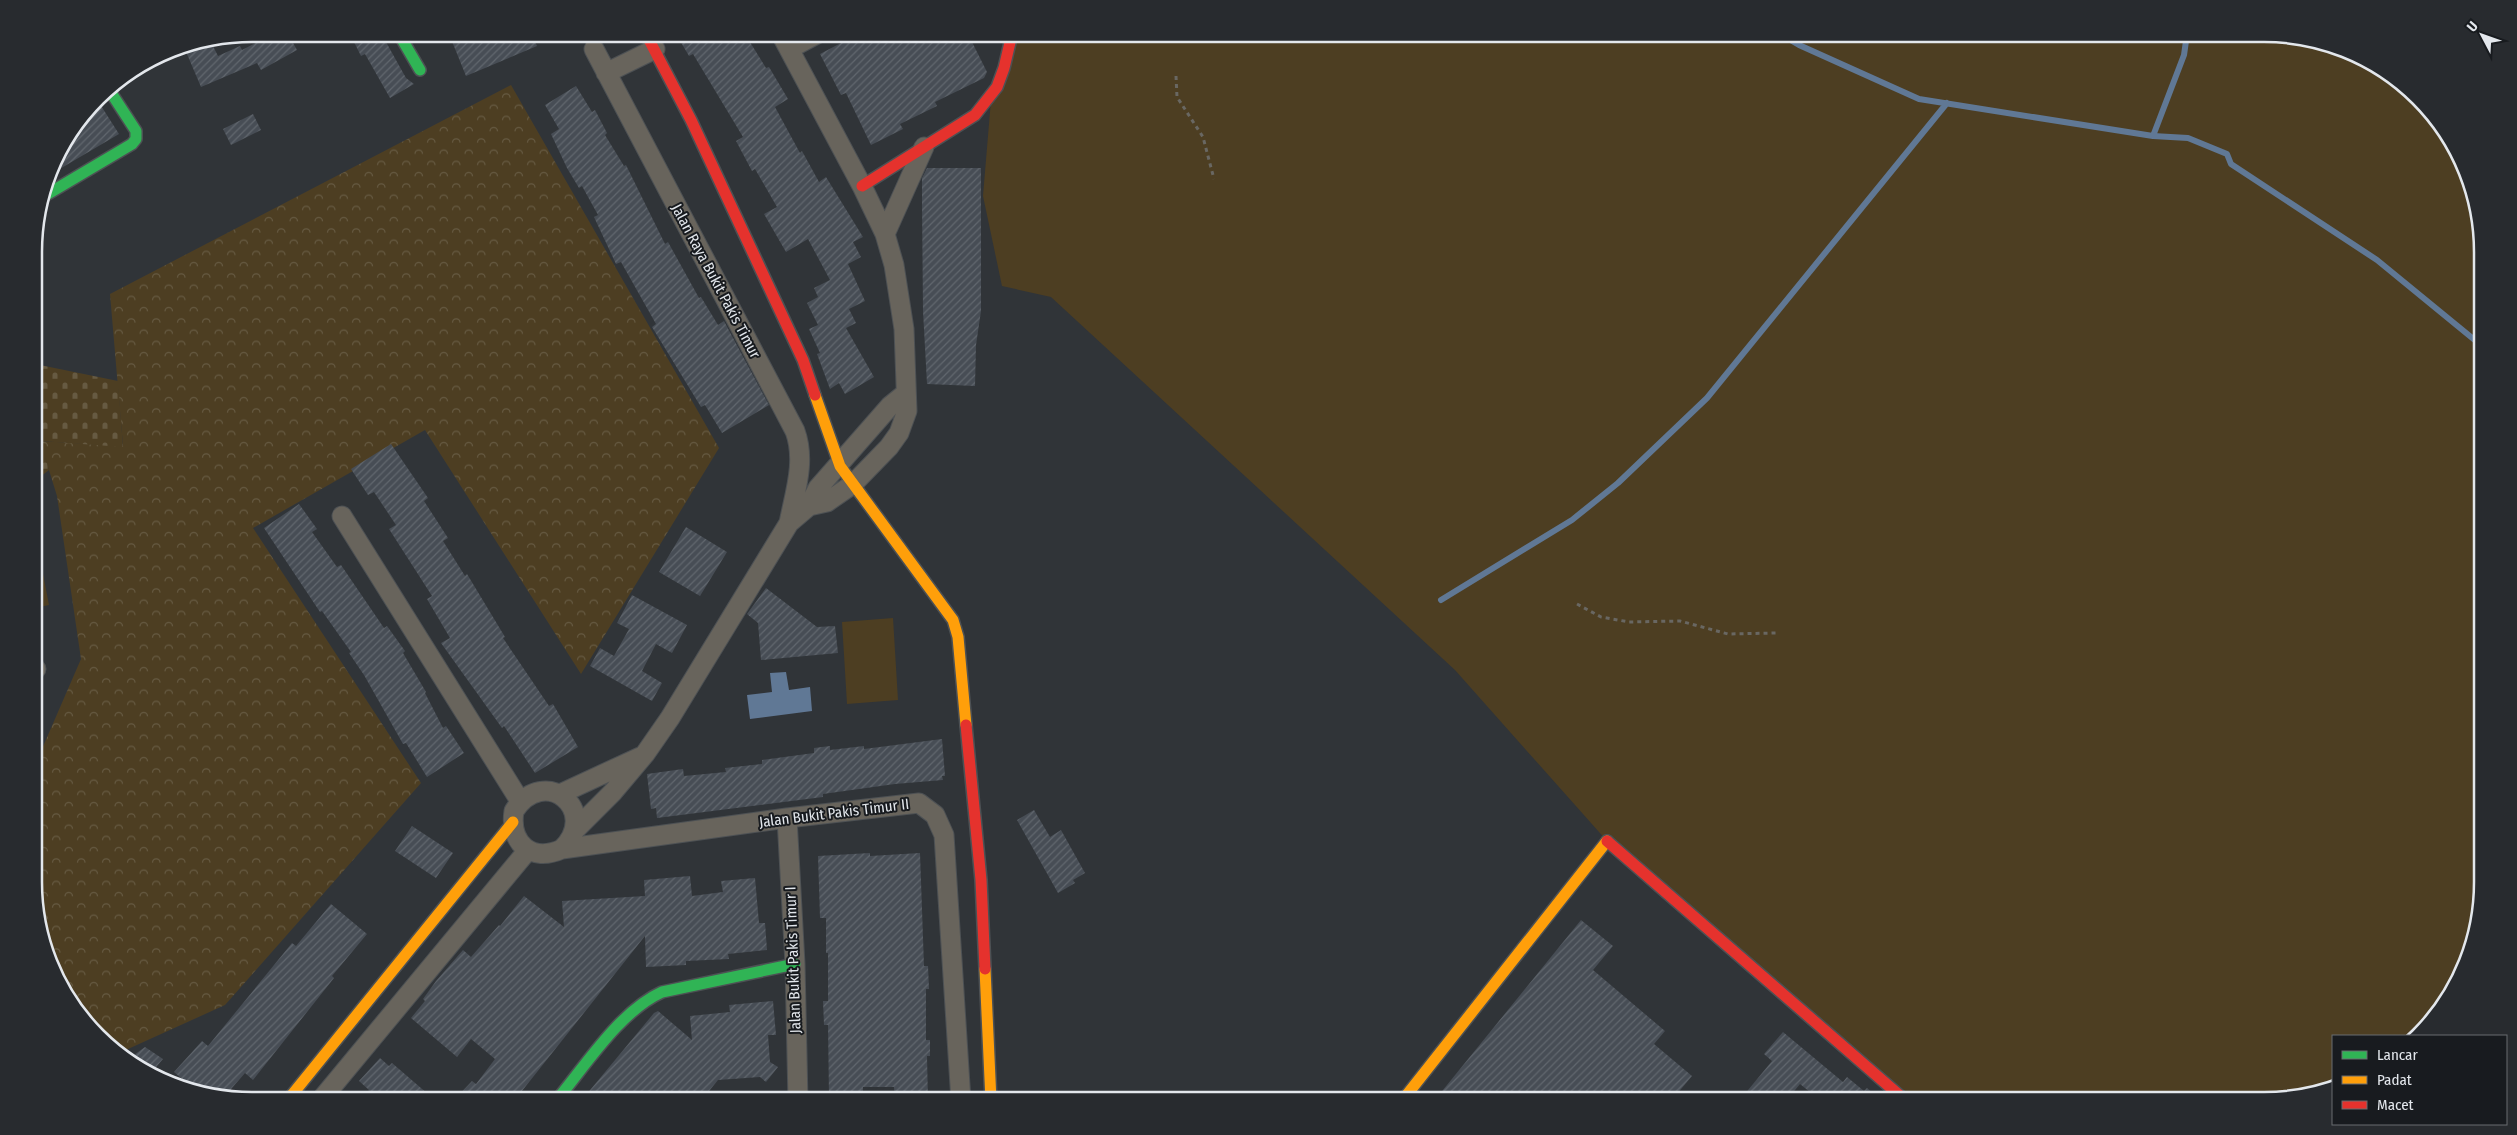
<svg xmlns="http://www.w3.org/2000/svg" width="2517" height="1135" font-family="'Fira Sans Condensed',sans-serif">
<defs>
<pattern id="forest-crowns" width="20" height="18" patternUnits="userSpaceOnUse" patternTransform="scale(1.25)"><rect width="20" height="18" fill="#4d3e22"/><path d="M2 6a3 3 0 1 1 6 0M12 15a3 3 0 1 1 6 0" fill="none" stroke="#665a42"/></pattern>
<pattern id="cemetery-stones" width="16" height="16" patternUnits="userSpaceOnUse" patternTransform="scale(1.25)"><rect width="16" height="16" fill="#4d3e22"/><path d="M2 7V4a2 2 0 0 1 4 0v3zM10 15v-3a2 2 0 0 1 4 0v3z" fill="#665a42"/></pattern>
<pattern id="building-hatch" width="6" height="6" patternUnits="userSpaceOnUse" patternTransform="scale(1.25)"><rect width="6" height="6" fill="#474d55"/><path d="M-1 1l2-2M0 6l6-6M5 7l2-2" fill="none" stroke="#61676e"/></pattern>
</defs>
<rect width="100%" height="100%" fill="#303438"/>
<path fill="#4d3e22" d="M 1012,34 L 2264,34 L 2348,51 L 2398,79 L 2438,120 L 2467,169 L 2481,224 L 2483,883 L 2466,966 L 2438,1016 L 2416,1036 L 2333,1036 L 2333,1090 L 2279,1101 L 1906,1101 L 1607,841 L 1455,670 L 1051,297 L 1002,286 L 983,196 L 992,88 Z
M 35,532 L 49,605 L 35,608 Z
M 893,618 L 898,700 L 847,704 L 842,622 Z"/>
<path fill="url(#forest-crowns)" d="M 511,85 L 719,448 L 581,674 L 425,430 L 253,528 L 421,783 L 225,1005 L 117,1054 L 79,1015 L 50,966 L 36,911 L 35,765 L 81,659 L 57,496 L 40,441 L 123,446 L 110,294 Z"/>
<path fill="url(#cemetery-stones)" d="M 35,364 L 118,381 L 123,447 L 41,441 L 49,470 L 35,481 Z"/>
<path fill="#607895" d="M 786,672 L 789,690 L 810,687 L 812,711 L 750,719 L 747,695 L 772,692 L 770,673 Z"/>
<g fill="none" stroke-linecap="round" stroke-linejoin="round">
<path stroke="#607895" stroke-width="6" d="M 1780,34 L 1799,45 L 1919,99 L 2153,136 L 2188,138 L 2227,154 L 2231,164 L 2377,260 L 2482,346
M 2153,136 L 2184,55 L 2187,34
M 1441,600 L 1572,520 L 1618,483 L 1707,398 L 1947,103"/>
</g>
<path fill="url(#building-hatch)" d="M 273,34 L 288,34 L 297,50 L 261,70 L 257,63 L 201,87 L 184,47 L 211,42 L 218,56 L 240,46 L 242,50 Z
M 350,34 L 383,34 L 386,42 L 406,78 L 414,84 L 390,98 L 365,54 L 361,56 Z
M 449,34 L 532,34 L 537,46 L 466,76 Z
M 676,34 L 745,34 L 766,68 L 769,67 L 788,99 L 775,107 L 800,153 L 802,151 L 819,182 L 826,177 L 863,237 L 853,242 L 861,257 L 848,264 L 865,301 L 849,309 L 856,323 L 846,328 L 874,377 L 845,394 L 839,383 L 830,389 L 817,354 L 820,353 L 809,329 L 818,325 L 807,303 L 818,297 L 814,288 L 830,280 L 808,239 L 786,252 L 764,214 L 777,207 L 755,169 L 752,171 L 736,141 L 743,137 L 693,54 L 689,56 Z
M 858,34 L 968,34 L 987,72 L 984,78 L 935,102 L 937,106 L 900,124 L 903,129 L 871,145 L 846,93 L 841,95 L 820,54 Z
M 576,86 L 592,112 L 595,110 L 607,133 L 605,135 L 624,166 L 626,165 L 665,244 L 668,242 L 699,298 L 701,297 L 718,325 L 724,321 L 769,405 L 722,433 L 705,405 L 701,407 L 652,327 L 656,324 L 621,262 L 616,264 L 594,217 L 598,215 L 582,186 L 579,188 L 567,168 L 551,134 L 559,129 L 545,105 Z
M 98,101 L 119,134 L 58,170 L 54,163 L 56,156 Z
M 253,114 L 261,130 L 231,145 L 223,129 Z
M 927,168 L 981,168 L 981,311 L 976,345 L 975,386 L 927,384 L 923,311 L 922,202 L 922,178 Z
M 391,444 L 428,498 L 424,501 L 448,538 L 443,541 L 465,576 L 467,574 L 505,637 L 503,638 L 549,706 L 553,704 L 578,747 L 535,773 L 504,726 L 502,728 L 441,643 L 450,638 L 427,599 L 432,596 L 389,529 L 396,525 L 374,492 L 368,495 L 351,469 Z
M 299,504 L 317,529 L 312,532 L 337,567 L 341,565 L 384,628 L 387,626 L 405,651 L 403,653 L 426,692 L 425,693 L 443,728 L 446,726 L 464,753 L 427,777 L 406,743 L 403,744 L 364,675 L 349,653 L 351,652 L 322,611 L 320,612 L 264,528 Z
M 686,527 L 727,552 L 700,596 L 659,572 Z
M 766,588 L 817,627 L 835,626 L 838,653 L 761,660 L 758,623 L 747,614 Z
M 632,595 L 687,625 L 672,653 L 656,644 L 642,671 L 662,683 L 652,701 L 590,666 L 600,648 L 614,656 L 629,629 L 617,623 Z
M 942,739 L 945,776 L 942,776 L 943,780 L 895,784 L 823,794 L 823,797 L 657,818 L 656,808 L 651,809 L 647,774 L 683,769 L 684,776 L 726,772 L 725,768 L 762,764 L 762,760 L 814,753 L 814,748 L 830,746 L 830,750 L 864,746 L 864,749 Z
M 1034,810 L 1050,837 L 1061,830 L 1085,873 L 1073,880 L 1075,883 L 1058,893 L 1017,820 Z
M 412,826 L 453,853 L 436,878 L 395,851 Z
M 870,853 L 870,856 L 920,853 L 924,966 L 928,966 L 929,989 L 926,989 L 926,1040 L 930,1040 L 930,1056 L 927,1056 L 928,1101 L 895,1101 L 894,1087 L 863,1087 L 863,1098 L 829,1098 L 828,1025 L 824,1025 L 823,1001 L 828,1001 L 828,953 L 826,953 L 826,918 L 820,918 L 818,856 Z
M 690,876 L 692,896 L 723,892 L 721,881 L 755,878 L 759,923 L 765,923 L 767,950 L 728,954 L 729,959 L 686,961 L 686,965 L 646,967 L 645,936 L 514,1101 L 453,1101 L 472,1081 L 476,1084 L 495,1059 L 471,1039 L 457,1057 L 411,1018 L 425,1001 L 423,999 L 436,981 L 463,950 L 471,957 L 499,925 L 500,926 L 524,896 L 564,927 L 562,901 L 645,896 L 644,880 Z
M 331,904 L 367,934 L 332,976 L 334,978 L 253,1080 L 245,1073 L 225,1096 L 194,1089 L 174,1072 L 202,1041 L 208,1046 L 292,943 L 296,946 Z
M 1581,920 L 1613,946 L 1593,970 L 1665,1031 L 1654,1044 L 1692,1076 L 1671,1101 L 1434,1101 Z
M 773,1001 L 776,1035 L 768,1035 L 770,1062 L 778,1067 L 766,1082 L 760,1077 L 718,1080 L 701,1101 L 581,1101 L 654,1013 L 658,1011 L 692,1040 L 690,1016 L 730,1012 L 729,1005 Z
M 1783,1032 L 1843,1082 L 1847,1077 L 1864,1091 L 1867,1088 L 1882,1101 L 1821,1101 L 1800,1084 L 1786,1101 L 1739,1101 L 1772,1061 L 1764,1054 Z
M 145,1047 L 163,1059 L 150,1074 L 127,1060 Z
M 380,1058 L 389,1066 L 392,1063 L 436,1101 L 359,1101 L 369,1090 L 359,1081 Z"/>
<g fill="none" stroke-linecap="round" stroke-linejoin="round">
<defs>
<path id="street" d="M 781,34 L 862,186 L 885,234 L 894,265 L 904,329 L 907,411 L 899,433 L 889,447 L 853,484 L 827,502 L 809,506
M 594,49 L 795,431 C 806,461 795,492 789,523
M 789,49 L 817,34
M 606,73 L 655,49
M 885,234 L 924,147
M 342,516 L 520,801
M 35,668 L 36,669
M 560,794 L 640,757
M 787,818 L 795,964 L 798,1101
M 575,830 L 613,792 L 645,754 L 670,718 L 789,523 L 809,506 L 818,488 L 890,406 L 906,393
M 562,849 C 601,810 544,764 514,811 C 509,843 531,863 562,849 L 787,818 L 919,803 L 935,815 L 944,835 L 961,1101
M 320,1101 L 528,850"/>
<path id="fast" d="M 399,34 L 420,70
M 46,195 L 132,144 L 136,139 L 136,131 L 108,88
M 556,1101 C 586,1065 620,1011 662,992 L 795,964"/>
<path id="slow" d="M 815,395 L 840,466 L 953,620 L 958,637 L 966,725
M 985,969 L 991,1101
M 287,1101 L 513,822
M 1402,1101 L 1607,841"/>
<path id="jam" d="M 646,34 L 691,120 L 803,360 L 815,395
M 862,186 L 975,115 L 997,87 L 1004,68 L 1012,34
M 966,725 L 981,880 L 985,969
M 1607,841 L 1906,1101"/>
</defs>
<use href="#street" stroke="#4d5154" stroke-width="21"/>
<use href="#fast" stroke="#4d5154" stroke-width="14"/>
<use href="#slow" stroke="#4d5154" stroke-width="14"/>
<use href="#jam" stroke="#4d5154" stroke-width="14"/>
<path stroke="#696762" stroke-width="3" stroke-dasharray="4 4" stroke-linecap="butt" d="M 1176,76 L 1177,97 L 1203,137 L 1214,179
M 1577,604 L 1601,617 L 1629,622 L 1680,621 L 1728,634 L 1776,633"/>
<use href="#street" stroke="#68645c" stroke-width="19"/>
<use href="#fast" stroke="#30b455" stroke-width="11"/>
<use href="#slow" stroke="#ff9f0a" stroke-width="11"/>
<use href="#jam" stroke="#e5322d" stroke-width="11"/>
</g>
<g text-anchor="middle" stroke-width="4" stroke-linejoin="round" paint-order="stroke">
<g font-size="15" fill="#e3e7ec" stroke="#181b1f">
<text transform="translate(716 281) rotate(62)" y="5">Jalan Raya Bukit Pakis Timur</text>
<text transform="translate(834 813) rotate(-7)" y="5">Jalan Bukit Pakis Timur II</text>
<text transform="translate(793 960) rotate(-92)" y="5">Jalan Bukit Pakis Timur I</text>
</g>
</g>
<path d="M0 0H2517V1135H0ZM252 42H2264A210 210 0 0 1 2474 252V882A210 210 0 0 1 2264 1092H252A210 210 0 0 1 42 882V252A210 210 0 0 1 252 42Z" fill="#282b2f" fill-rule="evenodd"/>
<path fill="none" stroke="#e3e7ec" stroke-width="2.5" d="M252 42H2264A210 210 0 0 1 2474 252V882A210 210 0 0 1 2264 1092H252A210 210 0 0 1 42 882V252A210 210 0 0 1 252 42Z"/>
<rect x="2332" y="1035" width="175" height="90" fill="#181b1f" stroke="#696d71"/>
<rect x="2342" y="1051" width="25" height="8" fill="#30b455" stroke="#696d71"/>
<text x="2377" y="1060" font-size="15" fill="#e3e7ec">Lancar</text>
<rect x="2342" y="1076" width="25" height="8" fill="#ff9f0a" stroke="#696d71"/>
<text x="2377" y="1085" font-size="15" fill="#e3e7ec">Padat</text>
<rect x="2342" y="1101" width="25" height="8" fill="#e5322d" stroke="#696d71"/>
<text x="2377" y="1110" font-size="15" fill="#e3e7ec">Macet</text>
<g transform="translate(2482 35) rotate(311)" stroke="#181b1f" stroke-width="4" paint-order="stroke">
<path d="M0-4L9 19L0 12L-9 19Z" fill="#e3e7ec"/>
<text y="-8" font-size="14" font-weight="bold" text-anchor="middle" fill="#e3e7ec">U</text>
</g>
</svg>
